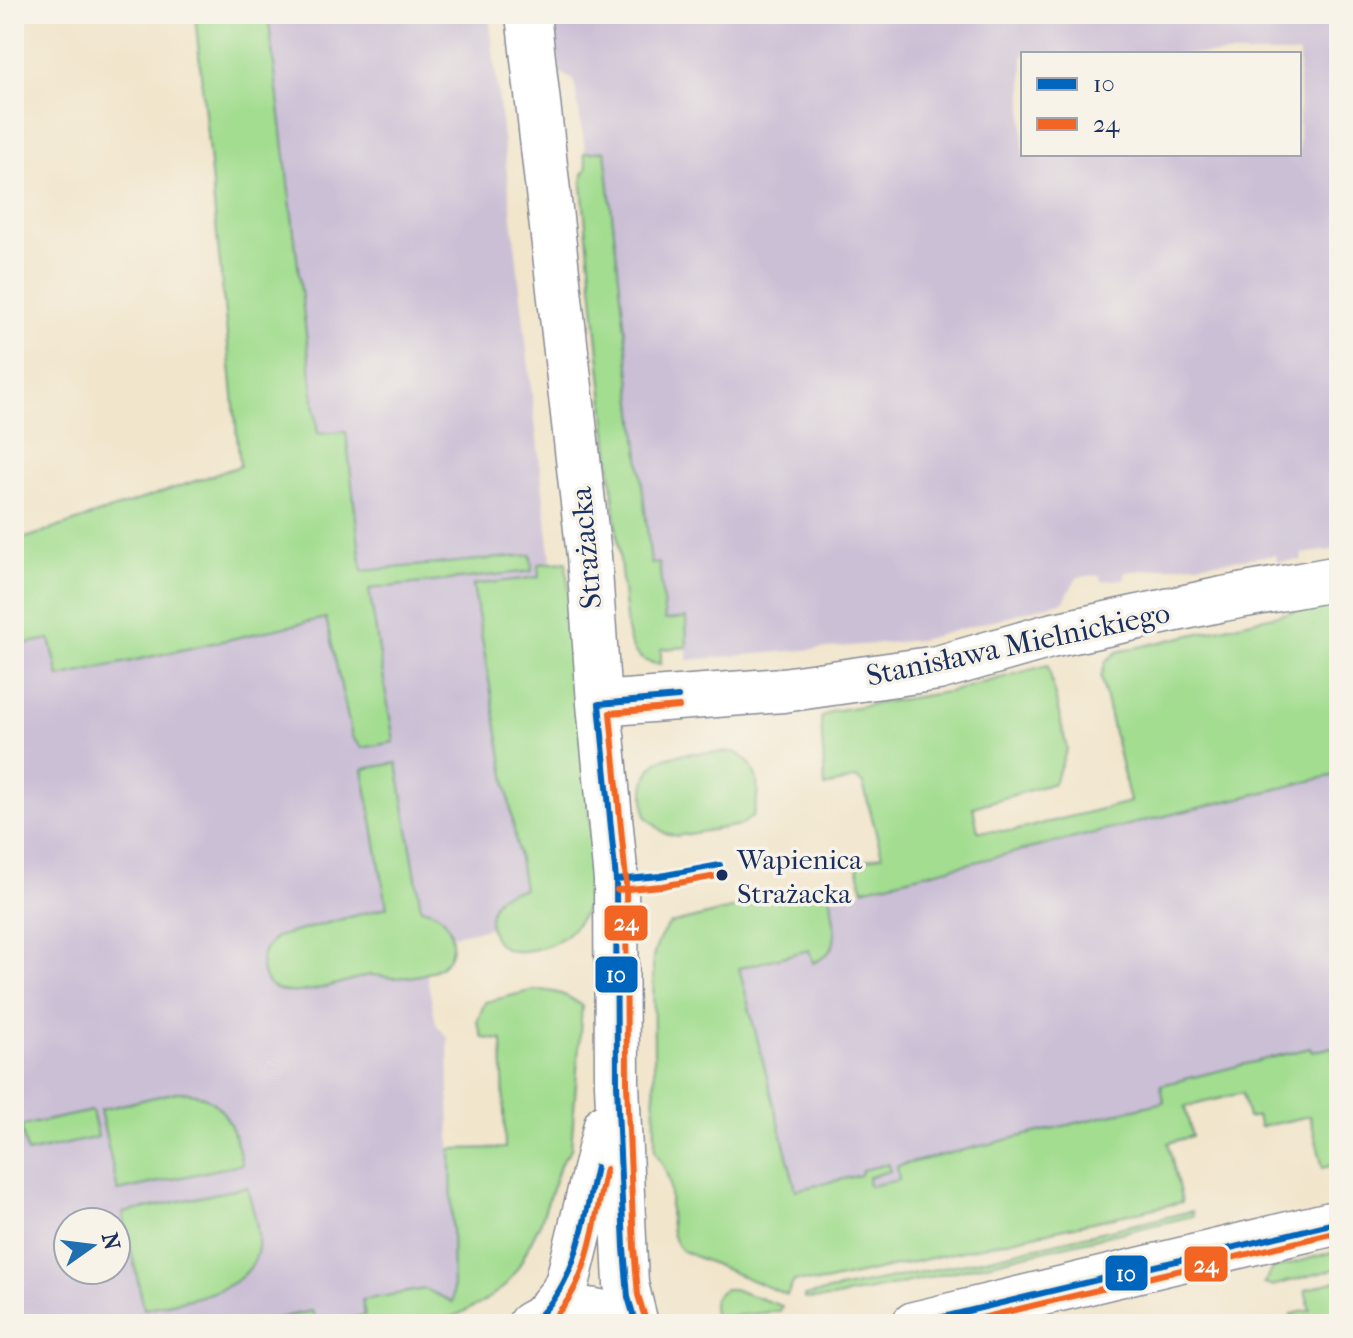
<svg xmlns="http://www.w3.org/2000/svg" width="1353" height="1338" font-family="'IM FELL French Canon',serif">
<rect width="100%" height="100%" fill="#f7f3e8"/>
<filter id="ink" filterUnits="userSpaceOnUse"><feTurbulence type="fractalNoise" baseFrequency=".0125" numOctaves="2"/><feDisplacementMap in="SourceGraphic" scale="16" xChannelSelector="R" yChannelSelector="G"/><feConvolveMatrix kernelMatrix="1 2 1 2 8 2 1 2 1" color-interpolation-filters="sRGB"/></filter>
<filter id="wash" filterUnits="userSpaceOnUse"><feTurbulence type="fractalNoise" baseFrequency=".006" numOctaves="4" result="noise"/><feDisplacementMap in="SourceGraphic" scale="32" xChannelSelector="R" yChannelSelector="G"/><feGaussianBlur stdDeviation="1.8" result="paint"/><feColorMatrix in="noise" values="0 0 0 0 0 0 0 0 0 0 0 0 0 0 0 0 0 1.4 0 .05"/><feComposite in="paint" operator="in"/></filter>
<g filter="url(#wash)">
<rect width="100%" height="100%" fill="#f1e5cb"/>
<path fill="#cbbfd5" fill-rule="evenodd" d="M 268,14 L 489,14 L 551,562 L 575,907 L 521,937 L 490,928 L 420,941 L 436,1024 L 448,1038 L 453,1302 L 356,1324 L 14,1324 L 14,623 L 335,586 ZM 68,1222 L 116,1222 L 116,1270 L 68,1270 Z
M 554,14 L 1339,14 L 1339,549 L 1301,554 L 1302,560 L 1277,562 L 1276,555 L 1125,572 L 1125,579 L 1101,581 L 1100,575 L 1077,577 L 1064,601 L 920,640 L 688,660 L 685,619 L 660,621 L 574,80 L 560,73 ZM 1023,54 L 1299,54 L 1299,154 L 1023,154 Z
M 1339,774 L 1339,1089 L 1242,1093 L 1185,1106 L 740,1238 L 682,920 L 816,888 L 831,898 Z"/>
<path fill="#a3dd90" stroke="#5f8677" stroke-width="2" d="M 195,14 L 268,14 L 318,434 L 346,432 L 362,571 L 531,555 L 532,571 L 369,589 L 394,742 L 362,748 L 352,737 L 326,618 L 59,677 L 50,639 L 14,646 L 14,539 L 29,537 L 240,466 Z
M 605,151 L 651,564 L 659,563 L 665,620 L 686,618 L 687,647 L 661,649 L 661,664 C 638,663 631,651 627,630 L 582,186 L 583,174 L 587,168 L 584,153 Z
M 566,562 L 595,879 C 590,912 571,942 536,949 C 526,951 515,953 506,949 C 487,940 485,909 500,896 C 506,891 517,891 524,889 L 473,585 L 539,577 L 538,564 Z
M 1339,601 L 1339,774 L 863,889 L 856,863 L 882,855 L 863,784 L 856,778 L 825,787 L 821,718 L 832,711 L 953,691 L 1048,665 L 1067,749 L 1054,783 L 973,807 L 978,831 L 1013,831 L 1130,802 L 1101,677 L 1106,661 L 1117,652 Z
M 734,752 C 760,764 761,790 753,816 L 741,825 L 677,836 L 664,833 L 646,817 C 633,744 680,755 734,752 Z
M 397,763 L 421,908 C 436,911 447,917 451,934 C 459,971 422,977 394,978 C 386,978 378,974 370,975 C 343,980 268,1015 262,968 C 260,953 266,946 276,937 L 387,907 L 363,769 Z
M 816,888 L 831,898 C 833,928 845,949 813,963 L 809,950 L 739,968 L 796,1190 L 861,1175 L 862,1170 L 888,1164 L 890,1171 L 868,1177 L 869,1186 L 899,1180 L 897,1166 L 1164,1102 L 1161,1085 L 1310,1048 L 1312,1052 L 1339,1045 L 1339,1163 L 1323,1168 L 1310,1116 L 1260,1127 L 1257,1116 L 1248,1118 L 1242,1093 L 1185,1107 L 1192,1136 L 1168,1143 L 1182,1202 L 824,1282 C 813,1284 803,1279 794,1281 L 787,1295 L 682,1251 C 664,1234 673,1203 669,1181 C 666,1170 661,1161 655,1151 L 653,957 C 657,944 660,934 670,924 Z
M 534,990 C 553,990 567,994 582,1006 L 571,1149 L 561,1163 L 541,1221 L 519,1266 L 505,1286 L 480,1304 L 438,1324 L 330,1324 L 365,1315 L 362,1300 L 425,1289 L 453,1302 L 451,1149 L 505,1148 L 502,1040 L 483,1038 L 477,1022 L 485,1002 Z
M 176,1092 C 223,1091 234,1126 242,1164 L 118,1191 L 100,1110 Z
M 92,1111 L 98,1137 L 27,1153 L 21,1126 Z
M 247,1187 C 251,1203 257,1220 258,1236 C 264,1293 183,1299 144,1309 L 123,1213 Z
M 1192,1211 L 1193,1216 L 905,1283 L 832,1298 L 804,1299 L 804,1296 L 990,1258 Z
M 1339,1250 L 1339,1268 L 1272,1286 L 1264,1284 L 1272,1269 Z
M 1339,1280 L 1339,1324 L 1291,1324 L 1291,1314 L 1310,1310 L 1305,1290 Z
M 724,1289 L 733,1289 L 782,1306 L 780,1311 L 715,1318 C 711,1304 712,1297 724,1289 Z
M 312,1311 L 317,1323 L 321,1324 L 249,1324 Z"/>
</g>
<g filter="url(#ink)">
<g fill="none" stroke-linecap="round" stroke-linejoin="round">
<defs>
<path id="street" d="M 528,14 L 589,556 L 599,704 L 616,880 L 617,1084 L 626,1284 L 636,1324
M 599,704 L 783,690 L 938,668 L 1050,636 L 1223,599 L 1339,578
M 543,1316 L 563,1292 L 568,1280 L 606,1125"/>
<path id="secondary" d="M 530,1324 C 563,1305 597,1305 629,1324
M 914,1324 L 1339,1222"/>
</defs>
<use href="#street" stroke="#868a94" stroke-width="47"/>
<use href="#secondary" stroke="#868a94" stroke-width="47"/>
<use href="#street" stroke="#fff" stroke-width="44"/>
<use href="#secondary" stroke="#fff" stroke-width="44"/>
<defs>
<path id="bus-1" d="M 616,880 L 660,876 L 720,865
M 530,1324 C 578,1286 583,1223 596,1167
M 636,1324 L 628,1297 L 624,1248 L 617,1084 L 616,880 L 599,704 L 678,697
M 914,1324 L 1339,1222"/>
<path id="bus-2" d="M 617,890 L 662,886 L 722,875
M 646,1321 L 638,1295 L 634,1247 L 627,1084 L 626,880 L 610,713 L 679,707
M 546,1324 C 590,1290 594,1219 606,1169
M 957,1324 L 1339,1232"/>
</defs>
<use href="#bus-1" stroke="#f7f3e8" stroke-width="12"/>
<use href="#bus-2" stroke="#f7f3e8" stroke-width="12"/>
<use href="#bus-1" stroke="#0065bd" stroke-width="6"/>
<use href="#bus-2" stroke="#f26522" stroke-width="6"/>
</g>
</g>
<circle fill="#1b2f5e" stroke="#f7f3e8" stroke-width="3" cx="722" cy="875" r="7"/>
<g text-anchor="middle" stroke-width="7" stroke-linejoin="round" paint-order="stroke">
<g font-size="28" fill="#1b2f5e" stroke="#f7f3e8" text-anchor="start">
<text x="737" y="869">Wapienica<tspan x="737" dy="34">Strażacka</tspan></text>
</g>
<g font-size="30" fill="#1b2f5e" stroke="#f7f3e8">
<text transform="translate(586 548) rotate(-95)" y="10">Strażacka</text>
<text transform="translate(1018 644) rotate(-12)" y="10">Stanisława Mielnickiego</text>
</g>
</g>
<g stroke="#f7f3e8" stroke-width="3">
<rect x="603" y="904" width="46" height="38" rx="8" fill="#f26522"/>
<rect x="594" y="955" width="45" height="39" rx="8" fill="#0065bd"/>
<rect x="1183" y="1245" width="46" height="38" rx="8" fill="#f26522"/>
<rect x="1104" y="1254" width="45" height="38" rx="8" fill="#0065bd"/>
</g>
<g font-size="22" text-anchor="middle" font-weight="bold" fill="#fff">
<text x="626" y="930">24</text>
<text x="616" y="982">10</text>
<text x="1206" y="1272">24</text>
<text x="1126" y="1281">10</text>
</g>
<rect width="1353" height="1338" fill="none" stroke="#f7f3e8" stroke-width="48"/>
<rect x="1021" y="52" width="280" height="104" fill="#f7f3e8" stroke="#9fa5b1" stroke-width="2"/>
<rect x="1037" y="78" width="40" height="12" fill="#0065bd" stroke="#9fa5b1" stroke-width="2"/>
<text x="1093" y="92" font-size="24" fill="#1b2f5e">10</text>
<rect x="1037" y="118" width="40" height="12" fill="#f26522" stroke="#9fa5b1" stroke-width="2"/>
<text x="1093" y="132" font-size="24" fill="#1b2f5e">24</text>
<g transform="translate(92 1246) rotate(76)"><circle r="38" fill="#f7f3e8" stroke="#9fa5b1" stroke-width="2"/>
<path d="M0-6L14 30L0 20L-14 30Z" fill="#1f6fb2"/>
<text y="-12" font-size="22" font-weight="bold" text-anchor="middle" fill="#1b2f5e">N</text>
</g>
</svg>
